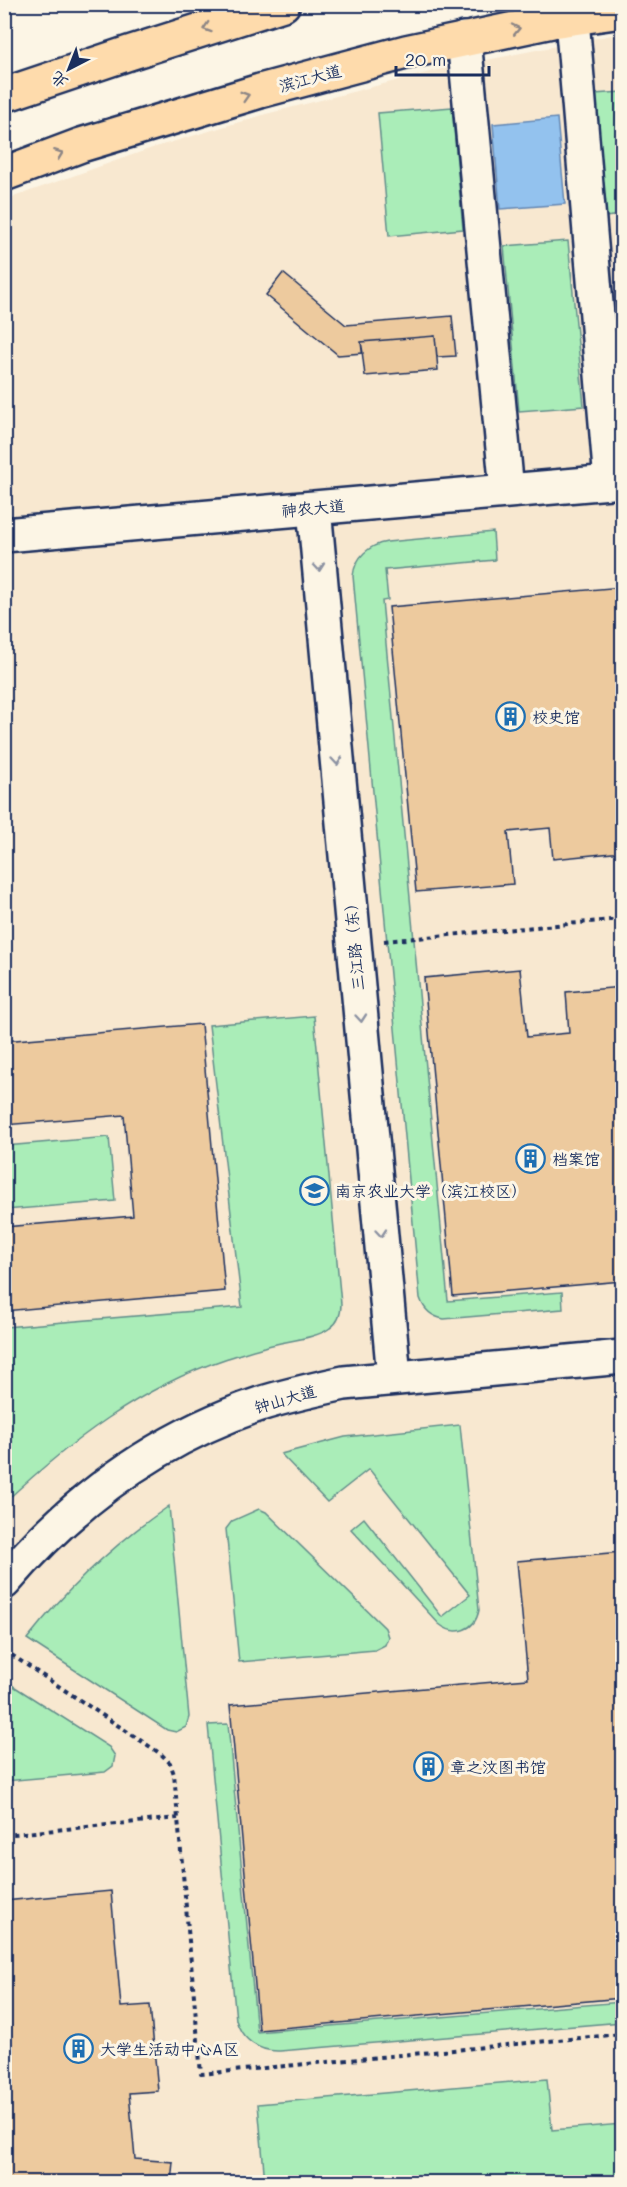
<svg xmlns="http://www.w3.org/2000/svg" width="627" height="2187" font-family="Mali,'LXGW WenKai TC',sans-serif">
<rect width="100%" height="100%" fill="#fcf5e5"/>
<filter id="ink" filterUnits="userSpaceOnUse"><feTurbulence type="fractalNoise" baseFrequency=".0167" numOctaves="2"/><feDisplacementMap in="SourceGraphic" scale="12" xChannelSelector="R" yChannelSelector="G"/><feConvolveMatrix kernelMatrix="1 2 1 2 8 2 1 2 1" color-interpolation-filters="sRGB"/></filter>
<g filter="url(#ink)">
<path fill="#f8e8d0" d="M 622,33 L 622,2182 L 5,2182 L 5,200 L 152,148 L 266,114 L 446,68 Z"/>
<path fill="#aaedb8" stroke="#628e8b" stroke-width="1.5" d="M 622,92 L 622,215 L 605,217 L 594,94 Z
M 452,107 L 463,229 L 389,236 L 378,113 Z
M 568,241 L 584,406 L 519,411 L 504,246 Z
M 493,532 L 495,560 L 385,570 L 388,600 L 382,601 L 448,1301 L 562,1292 L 563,1309 L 444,1319 C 432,1317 424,1310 420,1298 L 353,576 C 355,557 369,545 387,542 Z
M 314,1016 L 341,1304 C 341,1314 338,1323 330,1328 C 316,1339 283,1341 265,1347 C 251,1350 238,1355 225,1359 C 141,1387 69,1442 5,1502 L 5,1327 L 242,1307 L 209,1025 Z
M 109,1137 L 115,1201 L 5,1210 L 5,1146 Z
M 460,1425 L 479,1610 C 475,1631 455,1637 439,1624 L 351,1529 L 364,1518 L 442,1617 L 470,1595 L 369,1469 L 327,1502 L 281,1454 L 345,1437 Z
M 169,1506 L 189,1717 L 186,1727 L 176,1732 L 167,1730 L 27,1639 C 68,1587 114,1544 169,1506 Z
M 259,1509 L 266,1512 L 385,1628 L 388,1637 L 385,1645 L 375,1650 L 239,1662 L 226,1529 L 232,1521 Z
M 4,1680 L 109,1747 L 115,1756 L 113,1766 L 105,1772 L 5,1781 Z
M 228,1724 L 257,2032 L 622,2002 L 622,2022 L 280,2051 C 259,2052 242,2040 236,2020 L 208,1725 Z
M 547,2079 L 552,2130 L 622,2124 L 622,2182 L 265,2182 L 258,2104 Z"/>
<path fill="#93c2ee" stroke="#6387b4" stroke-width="1.5" d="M 557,118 L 565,204 L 500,209 L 493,124 Z"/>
<path fill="#edca9e" stroke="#1b2f5e" stroke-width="1.5" d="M 283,273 L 346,325 L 452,316 L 456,356 L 437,357 L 435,336 L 361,342 L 363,353 L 338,355 L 266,295 Z
M 435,336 L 438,370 L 365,376 L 361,342 Z
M 622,587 L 622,852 L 553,859 L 550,828 L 508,832 L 513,884 L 416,892 L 389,607 Z
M 520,969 L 527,1037 L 569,1033 L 566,992 L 622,987 L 622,1281 L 453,1296 L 424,978 Z
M 201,1024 L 225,1291 L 4,1311 L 4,1227 L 133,1216 L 124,1115 L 4,1125 L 4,1041 Z
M 622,1552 L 622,1998 L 259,2030 L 230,1705 L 528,1679 L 517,1561 Z
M 111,1891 L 121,2007 L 150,2005 L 158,2091 L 129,2093 L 135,2159 L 173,2162 L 171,2182 L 4,2182 L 4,1901 Z"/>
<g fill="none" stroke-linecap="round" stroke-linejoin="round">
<defs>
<path id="minor" d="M 572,19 L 611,482
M 464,39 L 507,491
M 314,508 L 394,1377
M 4,535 L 622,481
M 4,1582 C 73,1501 159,1438 260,1404 C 288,1395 316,1389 344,1383 L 622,1357"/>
<path id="major" d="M 4,95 L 129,53 L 283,4
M 4,174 L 81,145 L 260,91 L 406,52 L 552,21 L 622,11"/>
</defs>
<use href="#minor" stroke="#1b2f5e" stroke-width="38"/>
<use href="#major" stroke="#1b2f5e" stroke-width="38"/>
<path stroke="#1b2f5e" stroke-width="4" stroke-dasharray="4.5 4.5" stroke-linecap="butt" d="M 384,941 L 622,919
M 4,1650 L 161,1754 L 170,1763 L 174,1774 L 201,2074 L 622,2034
M 4,1835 L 178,1818"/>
<use href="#minor" stroke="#fcf5e5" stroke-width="33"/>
<use href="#major" stroke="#fedbac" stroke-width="33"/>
</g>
<defs><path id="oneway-chevron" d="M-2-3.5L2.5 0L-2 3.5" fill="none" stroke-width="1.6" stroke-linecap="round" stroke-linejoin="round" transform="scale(1.5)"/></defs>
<g stroke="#8c8585">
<use href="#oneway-chevron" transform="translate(207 28) rotate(162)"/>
<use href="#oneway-chevron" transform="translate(516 29) rotate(-12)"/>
<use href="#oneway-chevron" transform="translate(245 96) rotate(-17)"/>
<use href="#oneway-chevron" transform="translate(59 154) rotate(-21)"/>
</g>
<g stroke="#8c92a2">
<use href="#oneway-chevron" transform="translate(319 567) rotate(85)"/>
<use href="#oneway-chevron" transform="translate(337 761) rotate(85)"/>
<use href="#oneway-chevron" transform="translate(361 1018) rotate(85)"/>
<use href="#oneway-chevron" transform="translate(381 1233) rotate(85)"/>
</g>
</g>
<defs>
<symbol id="building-ring" viewBox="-11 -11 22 22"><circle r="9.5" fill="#fcf5e5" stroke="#1f6fb2" stroke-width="1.5"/><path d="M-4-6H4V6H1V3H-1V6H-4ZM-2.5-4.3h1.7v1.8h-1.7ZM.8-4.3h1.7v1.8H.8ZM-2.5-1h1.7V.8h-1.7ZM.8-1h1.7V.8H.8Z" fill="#1f6fb2"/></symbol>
<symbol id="university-ring" viewBox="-11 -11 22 22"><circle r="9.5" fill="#fcf5e5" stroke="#1f6fb2" stroke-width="1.5"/><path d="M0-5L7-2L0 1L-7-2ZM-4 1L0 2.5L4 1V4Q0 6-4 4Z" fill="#1f6fb2"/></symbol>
</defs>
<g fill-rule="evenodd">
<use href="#building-ring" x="494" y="700" width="33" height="33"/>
<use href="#building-ring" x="514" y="1142" width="33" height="33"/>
<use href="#university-ring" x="298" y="1174" width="33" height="33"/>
<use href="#building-ring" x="412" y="1750" width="33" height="33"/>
<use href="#building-ring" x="62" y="2032" width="33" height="33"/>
</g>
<g text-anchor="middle" stroke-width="6" stroke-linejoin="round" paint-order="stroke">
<g font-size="16" fill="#1b2f5e" stroke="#fcf5e5">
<text transform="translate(310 78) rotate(-15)" y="6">滨江大道</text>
<text transform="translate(313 508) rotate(-5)" y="6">神农大道</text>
<text transform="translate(354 943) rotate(-95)" y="6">三江路（东）</text>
<text transform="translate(285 1399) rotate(-16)" y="6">钟山大道</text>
</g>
<g font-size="16" fill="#1b2f5e" stroke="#fcf5e5" text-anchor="start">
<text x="532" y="723">校史馆</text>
<text x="552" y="1165">档案馆</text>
<text x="335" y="1197">南京农业大学（滨江校区）</text>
<text x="450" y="1773">章之汶图书馆</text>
<text x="100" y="2055">大学生活动中心A区</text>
</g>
</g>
<rect width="627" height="2187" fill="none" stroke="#fcf5e5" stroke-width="24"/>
<rect x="12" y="12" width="603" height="2163" fill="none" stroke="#1b2f5e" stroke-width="2" filter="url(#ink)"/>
<g transform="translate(69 69) rotate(222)" stroke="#fcf5e5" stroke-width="4.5" paint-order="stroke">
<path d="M0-4.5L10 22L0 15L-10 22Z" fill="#1b2f5e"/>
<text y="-9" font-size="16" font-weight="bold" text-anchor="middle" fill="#1b2f5e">北</text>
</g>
<path d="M396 66v9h93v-9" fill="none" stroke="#1b2f5e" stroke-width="3"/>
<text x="405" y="66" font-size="18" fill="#1b2f5e" stroke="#fcf5e5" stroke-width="4.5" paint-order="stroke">20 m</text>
</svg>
